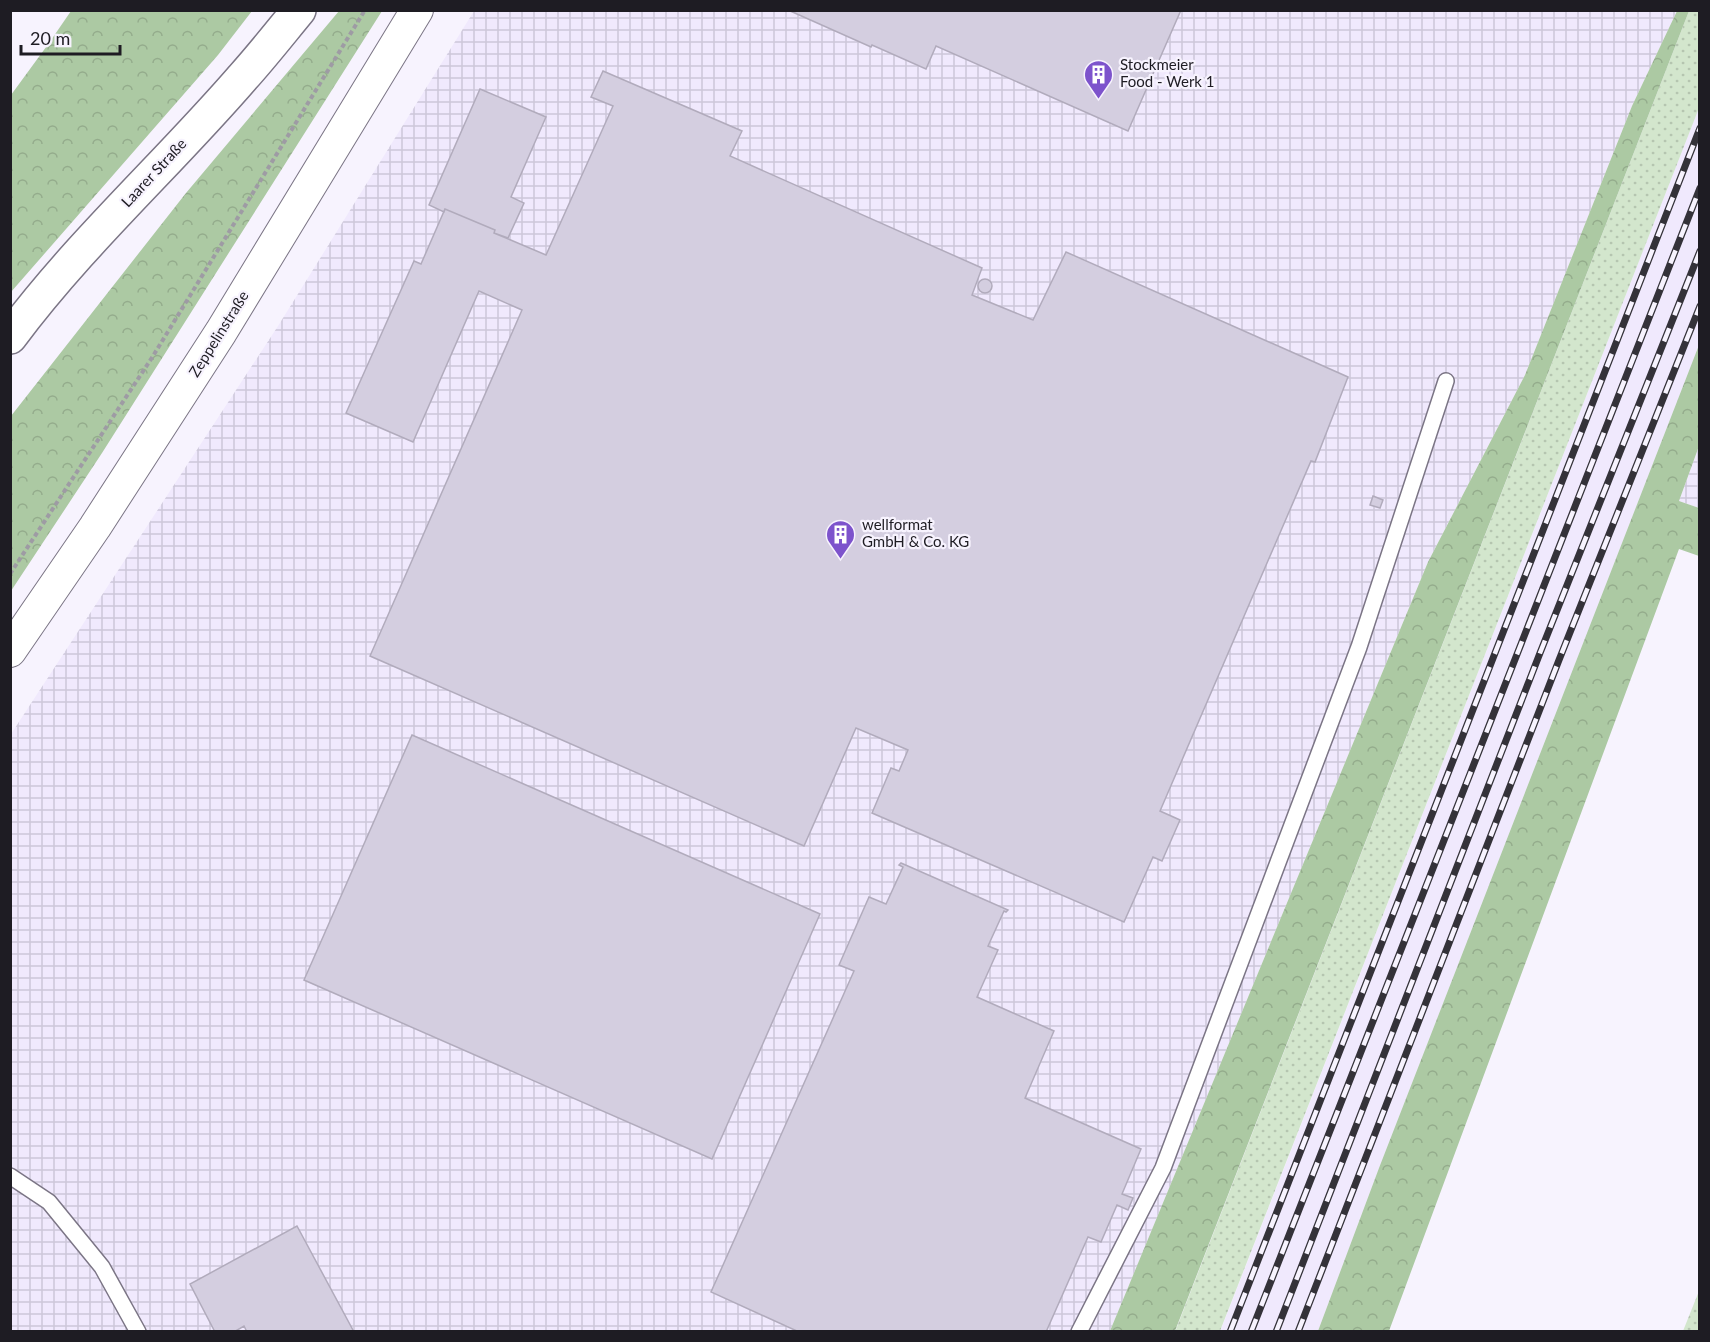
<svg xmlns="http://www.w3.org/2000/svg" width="1710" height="1342" font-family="Lato,sans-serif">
<defs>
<pattern id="industrial-grid" width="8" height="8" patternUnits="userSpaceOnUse" patternTransform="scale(1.5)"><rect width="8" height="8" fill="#f0e9fd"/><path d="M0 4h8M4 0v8" fill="none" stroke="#cdc7d9"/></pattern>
<pattern id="grass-dots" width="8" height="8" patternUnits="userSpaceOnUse" patternTransform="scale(1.5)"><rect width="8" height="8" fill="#d3e6cd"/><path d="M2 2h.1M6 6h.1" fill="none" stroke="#b5c5b0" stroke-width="1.8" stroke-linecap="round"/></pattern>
<pattern id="forest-crowns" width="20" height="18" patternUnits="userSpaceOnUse" patternTransform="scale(1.5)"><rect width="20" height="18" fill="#acc9a3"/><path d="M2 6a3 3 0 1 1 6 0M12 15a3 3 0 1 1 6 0" fill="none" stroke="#94ac8c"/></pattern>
</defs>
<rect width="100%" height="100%" fill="#f7f3fe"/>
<path fill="url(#industrial-grid)" d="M 474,11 L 1677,11 L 1632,106 L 1525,375 L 1428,562 L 1110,1331 L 11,1332 L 11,734 L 278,326 Z
M 1699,446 L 1699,508 L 1679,501 Z"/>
<path fill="#f0e9fd" d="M 1699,108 L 1699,345 L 1379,1168 L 1318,1331 L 1220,1332 Z"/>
<path fill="url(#grass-dots)" d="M 1689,11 L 1699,11 L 1699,108 L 1220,1331 L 1175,1332 Z
M 1699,1291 L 1699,1331 L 1683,1331 Z"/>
<path fill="url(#forest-crowns)" d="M 71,11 L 252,11 L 218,55 L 11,292 L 11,95 L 49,43 Z
M 339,11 L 382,11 L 102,453 L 11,591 L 11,416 L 186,193 Z
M 1677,11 L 1689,11 L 1175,1331 L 1110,1331 L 1428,562 L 1525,375 L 1632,106 Z
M 1699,345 L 1699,446 L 1679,501 L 1699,508 L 1699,556 L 1679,549 L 1389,1331 L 1318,1331 L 1379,1168 Z"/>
<path fill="#d4cee0" stroke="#b1abbc" stroke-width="1.5" d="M 788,10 L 1181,10 L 1128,131 L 936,46 L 926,69 L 872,45 L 871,47 Z
M 603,71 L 742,131 L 730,156 L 982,268 L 972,295 L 1033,320 L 1066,252 L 1348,377 L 1315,462 L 1311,461 L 1160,811 L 1180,820 L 1162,861 L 1153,857 L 1124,922 L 872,813 L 891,768 L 899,771 L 908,750 L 856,728 L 804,846 L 370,656 L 522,310 L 479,291 L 413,442 L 346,413 L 414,261 L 421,264 L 445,209 L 495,230 L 494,233 L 546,255 L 613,106 L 591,97 Z
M 480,89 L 546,117 L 511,197 L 524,203 L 508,238 L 494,233 L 495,230 L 445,209 L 444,212 L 429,205 Z
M978 286a7 7 0 1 1 14 0a7 7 0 1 1-14 0Z
M 1373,496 L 1383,500 L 1380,508 L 1370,505 Z
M 412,735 L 820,914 L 712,1159 L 304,980 Z
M 901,863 L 1008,910 L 1006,912 L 1004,911 L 988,946 L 998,950 L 977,997 L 1054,1031 L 1025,1098 L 1141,1149 L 1122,1194 L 1133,1198 L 1128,1210 L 1117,1205 L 1101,1242 L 1088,1237 L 1046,1332 L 799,1332 L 711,1292 L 854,971 L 839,965 L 869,897 L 886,904 L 903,867 L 899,865 Z
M 297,1226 L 354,1332 L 247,1332 L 244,1326 L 234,1332 L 215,1332 L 190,1284 Z"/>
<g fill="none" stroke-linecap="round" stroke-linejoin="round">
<defs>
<path id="lane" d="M 10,1176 L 49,1202 L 102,1267 L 138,1332
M 1079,1332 L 1163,1168 L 1359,647 L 1446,381"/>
<path id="street" d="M 10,651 L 95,527 L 221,332 L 417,10"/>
<path id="secondary" d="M 10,337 C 80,243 167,165 243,77 C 262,56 280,33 299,10"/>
</defs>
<use href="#lane" stroke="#7b7585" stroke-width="18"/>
<use href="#street" stroke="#7b7585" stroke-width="34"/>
<use href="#secondary" stroke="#7b7585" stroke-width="36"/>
<path stroke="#9e9ba4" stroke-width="4" stroke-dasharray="4.5 3" stroke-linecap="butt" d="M 10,574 L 153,356 L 365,10"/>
<use href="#lane" stroke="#fff" stroke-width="15"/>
<use href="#street" stroke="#fff" stroke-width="32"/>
<use href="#secondary" stroke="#fff" stroke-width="33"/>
<defs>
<path id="rail" d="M 1230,1332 L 1700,128
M 1251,1332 L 1700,188
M 1276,1332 L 1540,653 L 1700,251
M 1298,1332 L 1559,660 L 1700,306"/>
</defs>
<use href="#rail" stroke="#343239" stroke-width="7"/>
<use href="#rail" stroke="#f7f3fe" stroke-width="4.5" stroke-dasharray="14" stroke-linecap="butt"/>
</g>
<defs>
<symbol id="building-pin" viewBox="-11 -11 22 30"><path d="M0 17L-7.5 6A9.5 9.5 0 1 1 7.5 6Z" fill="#7d53cc" stroke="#f7f3fe"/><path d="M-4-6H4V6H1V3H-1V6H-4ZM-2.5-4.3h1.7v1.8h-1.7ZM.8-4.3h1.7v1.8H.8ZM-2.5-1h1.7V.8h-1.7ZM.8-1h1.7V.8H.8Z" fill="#fff"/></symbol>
</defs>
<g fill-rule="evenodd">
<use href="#building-pin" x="1082" y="58" width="33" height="45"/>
<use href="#building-pin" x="824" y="518" width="33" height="45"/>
</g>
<g text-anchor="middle" stroke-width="4.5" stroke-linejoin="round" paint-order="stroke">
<g font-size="15" fill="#1e1c23" stroke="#f7f3fe" text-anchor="start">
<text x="1120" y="70">Stockmeier<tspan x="1120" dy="17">Food - Werk 1</tspan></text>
<text x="862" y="530">wellformat<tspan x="862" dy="17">GmbH &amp; Co. KG</tspan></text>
</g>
<g font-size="15" fill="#1e1c23" stroke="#f7f3fe">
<text transform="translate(154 173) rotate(-47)" y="5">Laarer Straße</text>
<text transform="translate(219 334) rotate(-58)" y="5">Zeppelinstraße</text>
</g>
</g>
<rect width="1710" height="1342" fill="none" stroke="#1e1c23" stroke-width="24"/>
<path d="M21 45v9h99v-9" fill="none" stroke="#1e1c23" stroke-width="3"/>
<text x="30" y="45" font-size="18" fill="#1e1c23" stroke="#f7f3fe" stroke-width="4.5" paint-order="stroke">20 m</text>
</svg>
